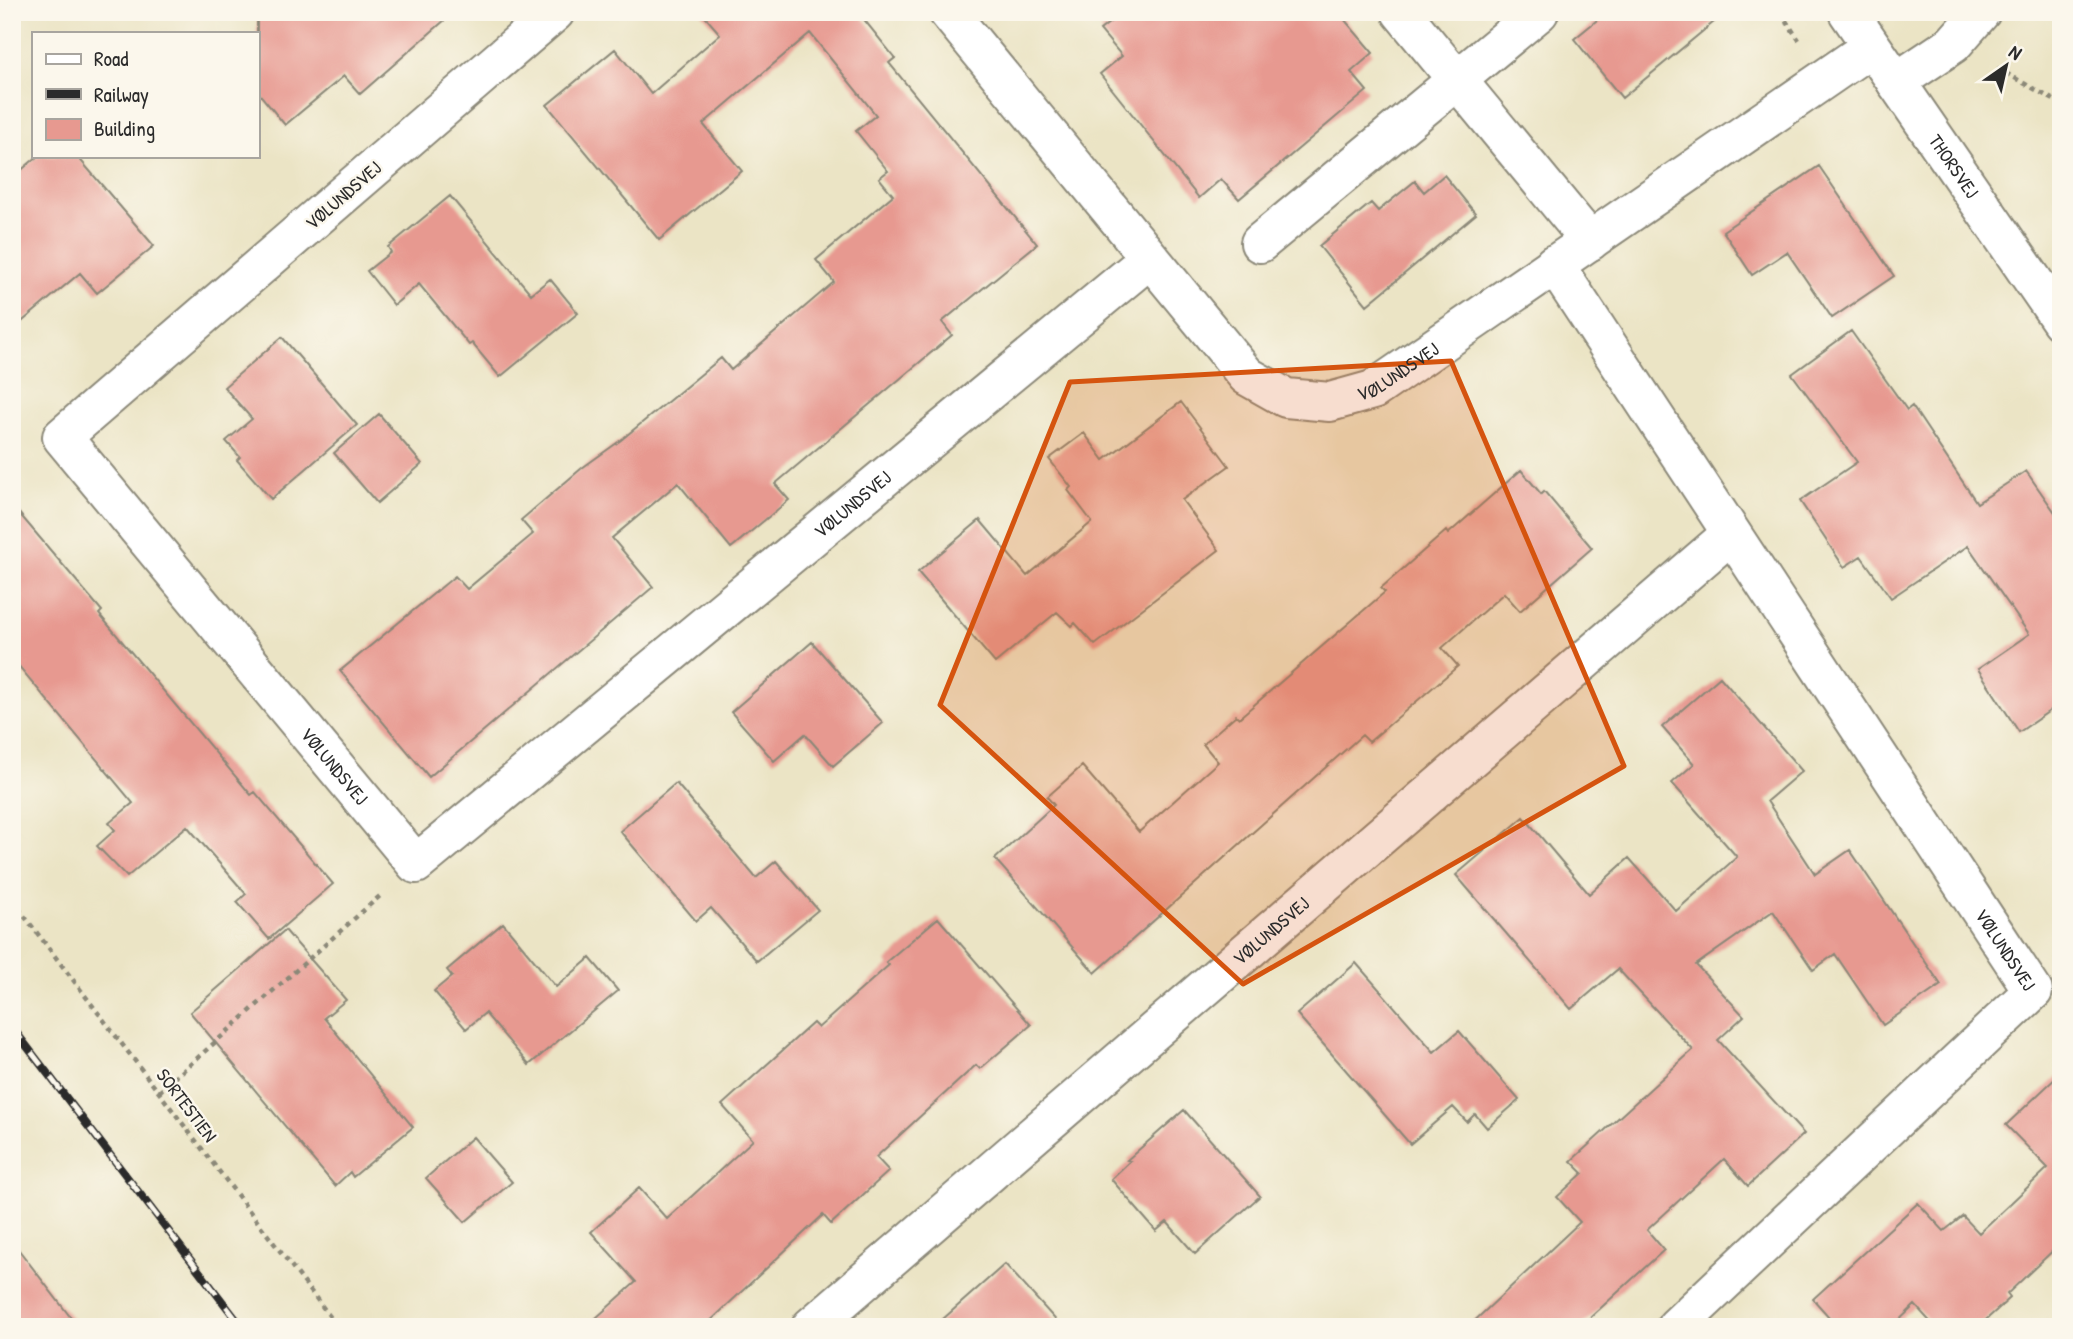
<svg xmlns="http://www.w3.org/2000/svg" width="2073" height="1339" font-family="'Patrick Hand',sans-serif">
<rect width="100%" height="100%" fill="#fbf7ec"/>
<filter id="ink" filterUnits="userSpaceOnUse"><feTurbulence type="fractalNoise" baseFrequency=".0143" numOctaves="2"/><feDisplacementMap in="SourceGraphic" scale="14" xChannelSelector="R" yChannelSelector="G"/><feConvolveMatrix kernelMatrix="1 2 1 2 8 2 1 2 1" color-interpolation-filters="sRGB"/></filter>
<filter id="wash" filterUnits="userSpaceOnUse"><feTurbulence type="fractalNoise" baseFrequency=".00686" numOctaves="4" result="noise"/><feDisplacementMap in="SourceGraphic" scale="28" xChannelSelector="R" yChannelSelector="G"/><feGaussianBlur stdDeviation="1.57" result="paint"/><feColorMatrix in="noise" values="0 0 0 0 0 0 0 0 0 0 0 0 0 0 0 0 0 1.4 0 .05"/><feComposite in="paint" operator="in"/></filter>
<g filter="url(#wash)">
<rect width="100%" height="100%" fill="#ebe4c5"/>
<g id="blocks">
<path fill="#e79990" d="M 257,12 L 454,12 L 360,94 L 344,76 L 285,125 L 257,91 Z
M 701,12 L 858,12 L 895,58 L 889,63 L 1037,244 L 942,322 L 952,335 L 775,484 L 789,500 L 731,548 L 678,483 L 612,538 L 653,587 L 429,777 L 340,671 L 455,576 L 467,589 L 533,534 L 521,520 L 582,468 L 621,440 L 721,358 L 731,370 L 834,282 L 816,260 L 893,195 L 879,178 L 888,171 L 856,131 L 876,115 L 810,33 L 703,124 L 742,171 L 659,240 L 547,105 L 615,49 L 651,94 L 720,34 Z
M 1123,12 L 1338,12 L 1373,53 L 1351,72 L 1367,91 L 1239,199 L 1221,179 L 1199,198 L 1100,74 L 1122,56 L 1100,30 Z
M 1607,12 L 1726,12 L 1622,98 L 1574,39 Z
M 38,156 L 77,156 L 154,246 L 97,293 L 80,273 L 12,330 L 12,178 Z
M 1819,166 L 1894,276 L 1832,318 L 1787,252 L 1752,275 L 1723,231 Z
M 1444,175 L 1476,214 L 1367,305 L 1319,246 L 1371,203 L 1378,211 L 1415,181 L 1424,192 Z
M 450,196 L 531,294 L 550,279 L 578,313 L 500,377 L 472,343 L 469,345 L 419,284 L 394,305 L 367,271 L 391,252 L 388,247 Z
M 1851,331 L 1907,410 L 1912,406 L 1977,503 L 2026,471 L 2061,521 L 2061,703 L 2019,732 L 1978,669 L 2029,634 L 1968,546 L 1891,598 L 1861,556 L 1844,567 L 1800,501 L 1857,462 L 1792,374 Z
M 282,337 L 357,425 L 271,499 L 237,460 L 240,457 L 226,441 L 252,419 L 224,387 Z
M 1181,402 L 1229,466 L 1182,500 L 1219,550 L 1095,645 L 1075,623 L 1072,626 L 1057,612 L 995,663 L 918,572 L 980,520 L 1027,576 L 1092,522 L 1068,490 L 1071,487 L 1049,459 L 1084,433 L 1104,460 Z
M 379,414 L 422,464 L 377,503 L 334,453 Z
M 1521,470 L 1541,494 L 1544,491 L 1592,548 L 1520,611 L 1504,593 L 1442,648 L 1458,666 L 1369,742 L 1362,735 L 1095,973 L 995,859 L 1054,805 L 1047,797 L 1082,766 L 1139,832 L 1218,762 L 1203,744 L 1236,715 L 1239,718 L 1385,592 L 1381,588 L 1446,531 L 1448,534 Z
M 12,505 L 102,611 L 99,614 L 251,795 L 255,792 L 333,884 L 269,939 L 237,902 L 246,894 L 187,826 L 127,877 L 97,846 L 115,830 L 109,823 L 133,803 L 12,658 Z
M 812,642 L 883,723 L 833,766 L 805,734 L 774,761 L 731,712 Z
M 1720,677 L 1802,771 L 1767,801 L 1815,874 L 1850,850 L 1941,985 L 1883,1025 L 1835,954 L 1813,970 L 1773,911 L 1696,965 L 1744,1016 L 1718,1040 L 1804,1134 L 1748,1186 L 1724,1159 L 1647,1230 L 1664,1250 L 1580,1327 L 1468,1327 L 1580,1222 L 1557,1197 L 1583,1173 L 1571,1161 L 1693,1050 L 1618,969 L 1571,1009 L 1456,875 L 1524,817 L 1589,894 L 1629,858 L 1676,911 L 1737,857 L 1672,783 L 1694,764 L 1662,727 Z
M 676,783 L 756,878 L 776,861 L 818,910 L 757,961 L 711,908 L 696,921 L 620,831 Z
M 938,918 L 1031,1025 L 980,1069 L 976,1065 L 876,1157 L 889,1171 L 831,1224 L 823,1215 L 704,1327 L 586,1327 L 636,1282 L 591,1232 L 639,1188 L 667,1219 L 753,1140 L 722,1105 L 813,1023 L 818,1028 L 889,965 L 886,962 Z
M 503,923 L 556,987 L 590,958 L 618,991 L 529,1065 L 485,1013 L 466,1029 L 434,991 L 452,976 L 447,970 Z
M 285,930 L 346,1000 L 324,1018 L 413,1127 L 353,1177 L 350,1172 L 335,1186 L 190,1012 Z
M 1356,963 L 1434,1052 L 1459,1031 L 1519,1100 L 1487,1128 L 1475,1114 L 1467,1122 L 1453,1107 L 1410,1144 L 1297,1014 Z
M 2061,1073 L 2061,1243 L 2007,1294 L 2010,1298 L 1978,1327 L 1935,1327 L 1915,1305 L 1892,1327 L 1838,1327 L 1813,1299 L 1918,1203 L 1944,1231 L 1963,1216 L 1979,1233 L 2048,1168 L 2006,1125 Z
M 1184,1110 L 1260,1196 L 1195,1254 L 1167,1222 L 1156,1231 L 1111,1179 L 1130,1161 L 1127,1160 Z
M 473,1137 L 512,1182 L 465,1222 L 426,1178 Z
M 12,1241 L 78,1327 L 12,1327 Z
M 1005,1264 L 1062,1327 L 934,1327 Z"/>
</g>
</g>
<g filter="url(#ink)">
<use href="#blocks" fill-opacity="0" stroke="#8b8878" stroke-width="2"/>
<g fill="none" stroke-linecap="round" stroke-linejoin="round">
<defs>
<g id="minor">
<path id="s1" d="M 555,12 L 62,437 L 416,864 L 1149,259"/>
<path id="s2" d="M 948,12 L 1247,376 L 1286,398 L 1330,402 L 1373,390 L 1871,47"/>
<path d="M 1401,12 L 1590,241"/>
<path d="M 1896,82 L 1953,44 L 1981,12"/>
<path d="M 1260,243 L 1539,12"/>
<path id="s3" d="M 1554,264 L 2033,991 L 1676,1327"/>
<path id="s4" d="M 811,1327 L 1731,534"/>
</g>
<g id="tertiary">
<path id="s5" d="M 1848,12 L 2061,321"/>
</g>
</defs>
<use href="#minor" stroke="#8b8878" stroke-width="42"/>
<use href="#tertiary" stroke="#8b8878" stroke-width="42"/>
<path stroke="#8b8878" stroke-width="4.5" stroke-dasharray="5 5" stroke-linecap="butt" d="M 1780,12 L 1799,40
M 1997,68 L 2061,104
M 12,900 L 338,1327
M 159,1092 L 381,895"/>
<use href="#minor" stroke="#fff" stroke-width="38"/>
<use href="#tertiary" stroke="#fff" stroke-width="38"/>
<defs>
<path id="rail" d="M 12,1027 L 242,1327"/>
</defs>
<use href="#rail" stroke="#2b2b2b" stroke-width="8"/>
<use href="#rail" stroke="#fbf7ec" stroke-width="5" stroke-dasharray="16" stroke-linecap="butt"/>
</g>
</g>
<path fill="#d5540f" fill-opacity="0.2" stroke="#d5540f" stroke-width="5" stroke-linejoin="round" d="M 1451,361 L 1624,766 L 1243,984 L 940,705 L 1070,382 Z"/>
<g text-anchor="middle" stroke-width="5" stroke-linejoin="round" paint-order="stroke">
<g font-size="19" fill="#2b2b2b" stroke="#fbf7ec">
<text dy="7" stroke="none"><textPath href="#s5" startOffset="187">THORSVEJ</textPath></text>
<text transform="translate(343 195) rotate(-41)" y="7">VØLUNDSVEJ</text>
<text dy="7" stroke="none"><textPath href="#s2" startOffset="635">VØLUNDSVEJ</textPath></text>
<text dy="7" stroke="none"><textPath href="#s1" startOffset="1771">VØLUNDSVEJ</textPath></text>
<text dy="7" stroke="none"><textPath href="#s1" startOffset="1078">VØLUNDSVEJ</textPath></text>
<text dy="7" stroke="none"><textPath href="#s4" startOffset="607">VØLUNDSVEJ</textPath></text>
<text dy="7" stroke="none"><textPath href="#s3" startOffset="821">VØLUNDSVEJ</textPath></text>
<text transform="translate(187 1105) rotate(53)" y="7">SORTESTIEN</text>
</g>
</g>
<rect width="2073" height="1339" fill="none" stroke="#fbf7ec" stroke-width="42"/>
<rect x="32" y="32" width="228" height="126" fill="#fbf7ec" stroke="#a8a59f" stroke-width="2"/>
<rect x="46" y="54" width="35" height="10" fill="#ffffff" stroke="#a8a59f" stroke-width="2"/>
<text x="94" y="66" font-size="21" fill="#2b2b2b">Road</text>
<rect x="46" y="89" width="35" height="10" fill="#2b2b2b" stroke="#a8a59f" stroke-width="2"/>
<text x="94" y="102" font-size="21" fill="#2b2b2b">Railway</text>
<rect x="46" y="119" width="35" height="21" fill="#e79990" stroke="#a8a59f" stroke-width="2"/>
<text x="94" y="136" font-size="21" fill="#2b2b2b">Building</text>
<g transform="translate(2006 66) rotate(34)" stroke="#fbf7ec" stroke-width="5" paint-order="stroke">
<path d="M0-5L12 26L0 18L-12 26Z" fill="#2b2b2b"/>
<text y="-10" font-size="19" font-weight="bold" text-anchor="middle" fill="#2b2b2b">N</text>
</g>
</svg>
